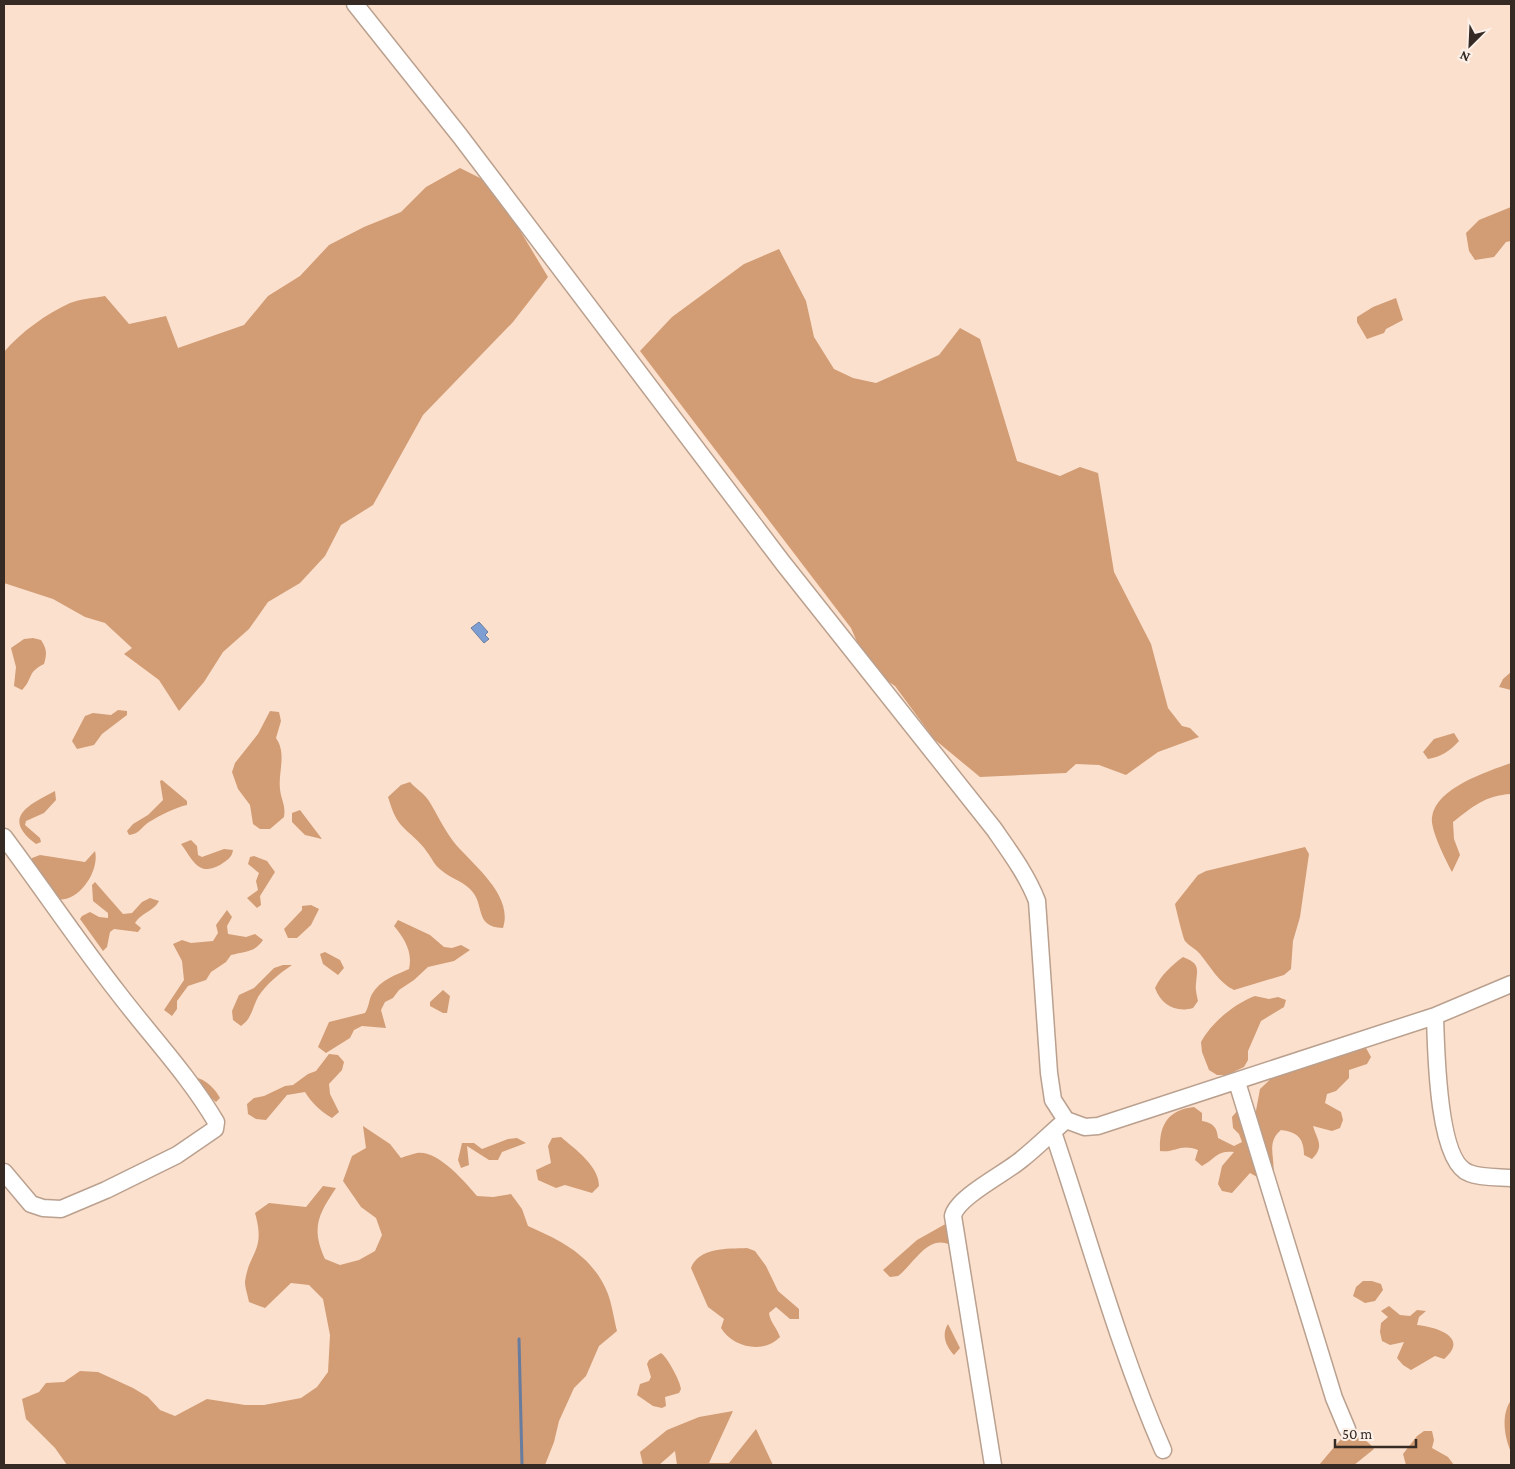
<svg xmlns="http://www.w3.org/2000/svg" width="1515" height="1469" font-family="'Crimson Pro',serif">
<rect width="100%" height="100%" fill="#fbe0cd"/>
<path fill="#d29c74" d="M 460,168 L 492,184 L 548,277 L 513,322 L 423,415 L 373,505 L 341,525 L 325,556 L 300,583 L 268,602 L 249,629 L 223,652 L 204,682 L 179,711 L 159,680 L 124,654 L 132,648 L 105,623 L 85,617 L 53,599 L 4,583 L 4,352 C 21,332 46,314 70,303 C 80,299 94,298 105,296 L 129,324 L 166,316 L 178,348 L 244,325 L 268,296 L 300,276 L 329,245 L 364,227 L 401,212 L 426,187 Z
M 1511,207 L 1511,241 L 1506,242 L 1494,257 L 1475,260 L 1469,251 L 1466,233 L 1479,220 Z
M 779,249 L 806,301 L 814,337 L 834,369 L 853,378 L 876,383 L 939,355 L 960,328 L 980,339 L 1017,461 L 1060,476 L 1080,467 L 1098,473 L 1114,572 L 1151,644 L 1168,708 L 1182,726 L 1190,728 L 1199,737 L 1158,752 L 1126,775 L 1099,765 L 1076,764 L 1066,773 L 980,777 L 934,739 L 895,686 L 876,673 L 861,651 L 851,628 L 640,351 L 672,317 L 744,264 Z
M 1396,298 L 1403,320 L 1386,329 L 1384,333 L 1367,339 L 1357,322 L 1357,317 L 1373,307 Z
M 33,638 L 41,640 C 47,649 47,654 44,664 C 27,672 33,679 22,690 L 14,686 L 16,667 L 11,648 L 24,639 Z
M 1511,672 L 1511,690 L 1499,687 L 1503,679 Z
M 118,710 L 127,711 L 127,715 L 102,734 L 94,745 L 77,749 L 72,741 L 85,716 L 93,713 L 111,715 Z
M 270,711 L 279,712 L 281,721 L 276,738 C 287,754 278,772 280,789 C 281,800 286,805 284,817 L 270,829 L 260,829 L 253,824 L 250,805 L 238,789 L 232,772 L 235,763 L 258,734 Z
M 1454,733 L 1459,741 C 1450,751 1441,757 1428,759 L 1423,752 L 1434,739 Z
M 1511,763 L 1511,794 C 1486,795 1472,807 1453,822 L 1454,839 L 1460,855 L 1452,872 C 1446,860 1430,830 1432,817 C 1436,788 1486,772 1511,763 Z
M 162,780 L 187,801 L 187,805 C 176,807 159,816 149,822 C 141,827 140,834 129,835 L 127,831 L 133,824 L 148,815 L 163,800 L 160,781 Z
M 410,782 C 416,789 424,793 429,801 C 437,814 444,829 453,841 C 471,864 514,894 503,928 C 473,927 486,904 470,889 C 462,881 450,878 441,870 C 434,865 432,858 427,852 C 420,841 409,834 401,825 C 394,817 391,806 388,797 L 401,785 Z
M 55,791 L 56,800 L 44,813 L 26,821 L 25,825 L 40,838 L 41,842 L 36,844 C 1,818 28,805 55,791 Z
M 300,810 L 322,839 L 305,835 L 292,822 L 292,813 Z
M 191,840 L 197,846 L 198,855 L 202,857 L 224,849 L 233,850 C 232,858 226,861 220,865 C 198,877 193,860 181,844 Z
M 1305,847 L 1309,854 L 1300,917 L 1293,941 L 1291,969 L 1284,975 L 1234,990 C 1219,983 1210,966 1200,954 C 1196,949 1189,946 1185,941 C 1183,938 1176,909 1175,904 L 1198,875 L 1206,871 Z
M 95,851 C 100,871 78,904 56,899 L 32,863 L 32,858 L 40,855 L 85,862 Z
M 254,856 L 267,861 L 275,872 L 260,896 L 261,905 L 257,908 L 247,898 L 258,890 L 256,881 L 259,873 L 248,864 L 250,857 Z
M 95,882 L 123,914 L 132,913 L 142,902 L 150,898 L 159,901 C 154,911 141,913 135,923 L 141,928 L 138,932 L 114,929 L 110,932 L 107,947 L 103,951 L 80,919 L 82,916 L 90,912 L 99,917 L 108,918 L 108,913 L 93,901 L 92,885 Z
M 311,905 L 319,909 L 311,925 L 297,938 L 288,938 L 284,929 L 302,910 L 302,906 Z
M 227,910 L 232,917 L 227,926 L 228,934 L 246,937 L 255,934 L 263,940 C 254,953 245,951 231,955 L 226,962 L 211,972 L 206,980 L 188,986 L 177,1001 L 177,1009 L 172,1016 L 164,1010 L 184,980 L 182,961 L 173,944 L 182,940 L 191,943 L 213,941 L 218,933 L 216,925 Z
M 398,920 L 430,935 L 444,947 L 452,948 L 461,945 L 470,950 L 454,961 L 428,967 L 414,980 L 399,990 L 393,998 L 385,1002 L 381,1010 L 386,1028 L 362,1026 L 354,1030 L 350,1038 L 326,1053 L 318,1047 L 329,1022 L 365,1013 C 369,1007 369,999 372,994 C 380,980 396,975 409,969 C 413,952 404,938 394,926 Z
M 325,952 L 340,960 L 344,968 L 338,975 L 323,964 L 320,954 Z
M 1183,957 C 1201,964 1197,969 1196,984 C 1195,989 1197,996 1198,1001 L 1193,1008 C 1176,1013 1161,1005 1155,988 C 1161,975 1172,965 1183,957 Z
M 283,965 L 292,965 C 280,973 266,984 258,997 C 252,1009 252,1018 241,1026 L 233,1020 L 232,1011 L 239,995 L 254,988 L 274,968 Z
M 443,990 L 450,996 L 447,1013 L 443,1013 L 430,1006 L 430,1002 Z
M 1255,996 L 1269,999 L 1278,997 L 1286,1000 L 1284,1007 L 1261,1021 L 1248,1051 L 1248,1060 L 1244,1067 L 1227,1075 L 1217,1075 L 1209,1070 L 1202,1052 L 1201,1042 C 1212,1022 1234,1004 1255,996 Z
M 1358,1044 L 1366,1048 L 1371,1057 L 1367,1064 L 1349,1070 L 1349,1078 L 1336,1091 L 1327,1094 L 1325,1103 L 1341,1112 L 1343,1120 L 1340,1128 L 1332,1131 L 1313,1126 C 1317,1140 1325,1146 1312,1159 L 1304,1155 C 1304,1139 1298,1132 1281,1130 C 1264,1144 1278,1161 1272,1180 L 1259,1178 L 1250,1173 L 1232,1193 L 1222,1191 L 1218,1184 L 1222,1166 L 1234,1152 C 1217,1150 1215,1159 1202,1166 L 1195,1160 L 1198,1150 C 1180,1143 1176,1153 1160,1151 C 1159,1126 1167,1110 1194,1107 L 1202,1113 L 1202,1121 C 1213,1123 1217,1127 1218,1138 L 1234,1146 L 1242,1142 L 1239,1134 L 1233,1128 L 1232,1117 L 1238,1110 L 1255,1116 L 1260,1089 L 1274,1076 Z
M 329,1054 L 338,1055 L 344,1062 L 342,1070 L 329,1084 L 330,1094 L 339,1112 L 332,1118 C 321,1112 311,1102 305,1092 L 287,1095 L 266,1120 L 256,1119 L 248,1114 L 247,1104 L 254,1098 L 264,1096 L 285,1086 L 293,1085 L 308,1074 L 316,1071 Z
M 192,1077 C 203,1077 215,1088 220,1098 L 216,1102 L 195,1084 Z
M 363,1126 L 390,1144 L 401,1158 C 406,1156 412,1154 417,1153 C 438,1150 465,1182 477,1196 L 493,1197 L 511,1194 L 522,1209 L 528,1226 C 562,1241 593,1256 608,1294 C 612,1305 614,1319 617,1331 L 599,1346 L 586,1376 L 574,1388 L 559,1421 L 554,1442 L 545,1465 L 67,1465 L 55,1448 L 26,1419 L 22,1399 L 39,1392 L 46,1383 L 64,1382 L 80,1371 L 98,1372 L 133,1388 L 148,1397 L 160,1410 L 175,1416 L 207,1399 L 245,1405 L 264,1405 L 301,1398 L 317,1387 L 328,1372 L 330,1335 L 323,1299 L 309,1285 L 291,1283 L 265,1308 L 249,1302 C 248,1296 245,1288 245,1282 C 249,1251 266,1252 255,1213 L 269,1203 L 306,1207 L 323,1186 L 336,1188 C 318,1215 311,1228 325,1259 L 340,1265 L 359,1260 L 375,1251 L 382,1235 L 376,1218 L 361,1207 L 343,1181 L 352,1156 L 366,1148 Z
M 561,1137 C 576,1150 599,1166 599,1186 L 592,1193 L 565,1185 L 556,1188 L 538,1180 L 536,1170 L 551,1163 L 548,1146 L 552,1138 Z
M 517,1138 L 526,1143 L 502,1152 L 498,1160 L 489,1160 L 467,1146 L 469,1165 L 461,1168 L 458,1160 L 462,1143 L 474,1143 L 482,1149 L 508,1139 Z
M 949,1222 L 956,1277 L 953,1275 L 950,1245 C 928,1234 914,1264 898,1276 L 890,1277 L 883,1270 L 917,1240 Z
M 747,1248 L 755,1251 L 766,1266 L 778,1291 L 799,1309 L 799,1319 L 790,1319 L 776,1307 L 769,1313 C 770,1322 777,1328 780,1337 C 764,1354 733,1348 721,1328 L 724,1319 L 708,1307 L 691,1268 C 699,1247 727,1249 747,1248 Z
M 1363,1281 L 1372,1281 L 1381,1284 L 1383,1290 L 1375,1301 L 1365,1303 L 1353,1296 L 1356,1287 Z
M 1389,1306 L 1400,1315 L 1410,1316 L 1417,1310 L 1426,1311 L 1419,1317 L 1417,1325 C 1436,1327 1470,1337 1444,1359 L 1435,1356 L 1411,1370 L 1403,1365 L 1397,1358 L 1404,1342 L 1390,1345 L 1382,1341 L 1380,1332 L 1381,1323 L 1388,1317 L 1381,1311 Z
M 948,1324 L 960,1348 L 954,1355 C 946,1346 941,1335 948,1324 Z
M 661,1353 C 667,1357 680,1380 681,1389 L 679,1393 L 665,1397 L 666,1406 L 662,1408 L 653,1406 L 637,1395 L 640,1384 L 649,1381 L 651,1377 L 647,1364 L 649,1360 Z
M 1511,1400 L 1511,1452 C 1504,1436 1501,1415 1511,1400 Z
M 733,1411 L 709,1463 L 729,1463 L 756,1429 L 773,1465 L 677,1465 L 675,1451 L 659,1465 L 643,1465 L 640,1452 L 667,1430 L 699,1417 Z
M 1424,1431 L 1432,1431 L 1434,1440 L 1432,1448 L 1448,1457 L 1454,1465 L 1406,1465 L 1403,1454 L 1417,1436 Z
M 1349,1436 C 1360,1437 1367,1439 1374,1449 L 1354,1465 L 1319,1465 L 1341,1439 Z"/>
<path fill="#7d9ed2" stroke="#677c9e" d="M 479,622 L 488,632 L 485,635 L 489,639 L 484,643 L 471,628 Z"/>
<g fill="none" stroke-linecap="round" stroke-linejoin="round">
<path stroke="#677c9e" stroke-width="3" d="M 519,1339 L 522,1465"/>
<defs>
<path id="minor" d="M 355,4 L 460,136 L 783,563 L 994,829 C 1010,852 1027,875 1037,901 L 1049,1073 L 1053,1100 L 1066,1120 L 1085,1127 L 1098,1126 L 1435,1016 L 1511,984
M 4,837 C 43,889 79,943 119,994 C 151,1036 189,1076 216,1122 L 215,1129 L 177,1155 L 106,1190 L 61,1209 L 43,1208 L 31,1204 L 4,1172
M 1435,1016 C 1436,1046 1437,1162 1469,1173 C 1481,1178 1498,1177 1511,1178
M 1237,1082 L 1334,1398 L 1347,1429
M 1053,1132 C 1089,1238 1118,1347 1163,1450
M 993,1465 L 953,1216 C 957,1197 1006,1173 1022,1159 C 1037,1147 1051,1133 1066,1120"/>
</defs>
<use href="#minor" stroke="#baa08e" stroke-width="19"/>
<use href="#minor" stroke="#fff" stroke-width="16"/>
</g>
<rect width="1515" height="1469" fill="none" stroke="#352b24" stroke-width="10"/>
<g transform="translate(1470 45) rotate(204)" stroke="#fcf1e9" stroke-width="4" paint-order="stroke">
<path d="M0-4L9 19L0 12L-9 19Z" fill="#352b24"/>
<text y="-8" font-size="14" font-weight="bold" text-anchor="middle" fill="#352b24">N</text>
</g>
<path d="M1335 1439v8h81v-8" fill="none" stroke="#352b24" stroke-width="2.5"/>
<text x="1342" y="1439" font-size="15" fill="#352b24" stroke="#fcf1e9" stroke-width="4" paint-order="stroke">50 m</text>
</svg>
